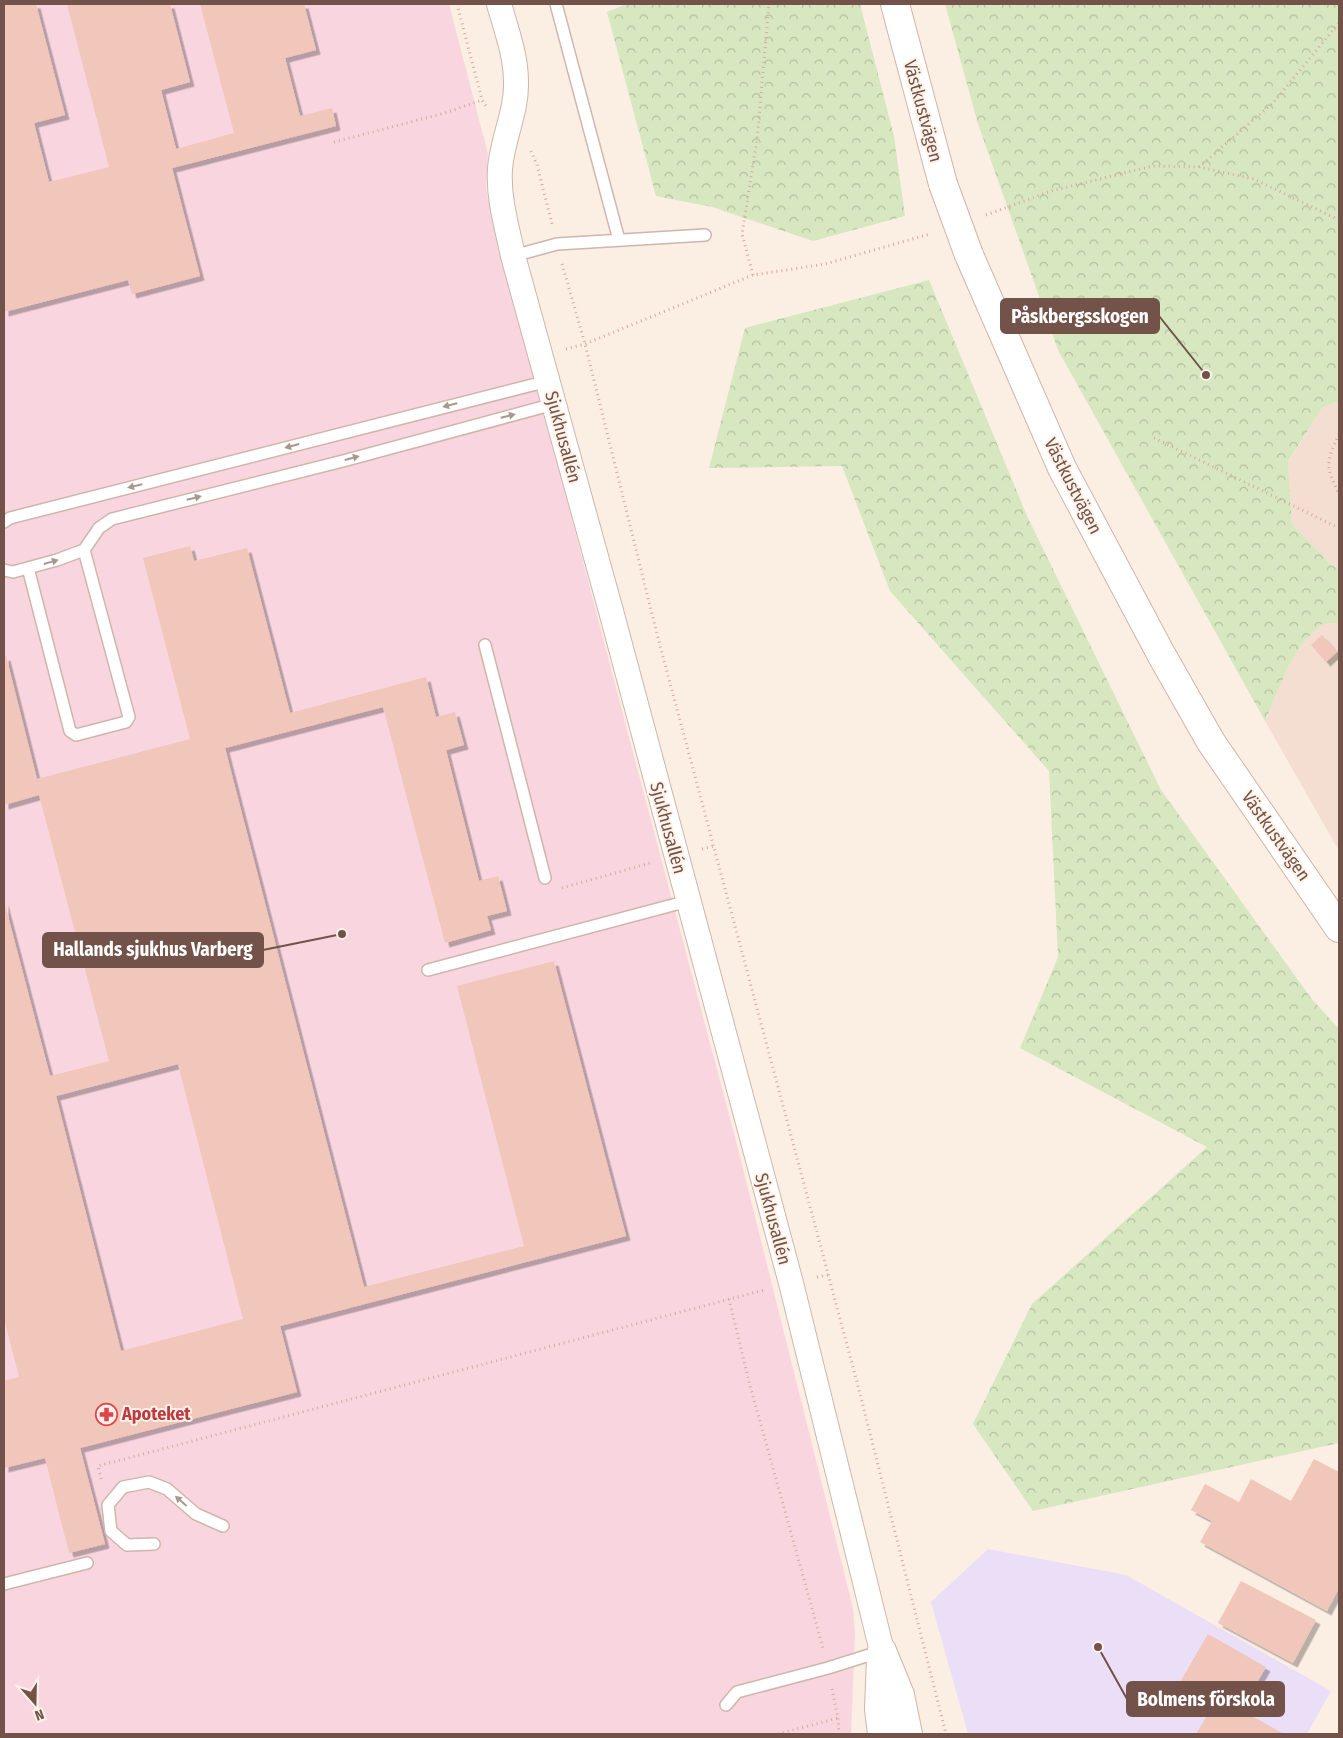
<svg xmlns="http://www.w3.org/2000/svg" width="1343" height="1738" font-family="'Fira Sans Condensed',sans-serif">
<defs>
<pattern id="forest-crowns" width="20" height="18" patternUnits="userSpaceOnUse" patternTransform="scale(1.25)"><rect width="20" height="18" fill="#d7e8c1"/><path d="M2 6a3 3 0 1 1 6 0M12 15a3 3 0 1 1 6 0" fill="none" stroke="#b3bf9f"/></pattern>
<filter id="shadow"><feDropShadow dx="4.5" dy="4.5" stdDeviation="0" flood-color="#0004"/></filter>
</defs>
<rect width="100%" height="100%" fill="#fbeee2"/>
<path fill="#f3ded1" d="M 1339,401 L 1339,568 L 1332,565 L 1292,524 L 1288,463 L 1322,408 Z
M 1339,623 L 1339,851 L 1265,721 L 1287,669 L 1303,642 L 1322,624 Z"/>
<path fill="#ebdff7" d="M 988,1549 L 1126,1575 L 1331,1691 L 1307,1734 L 968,1734 L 931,1602 Z"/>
<path fill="#f9d5df" d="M 4,4 L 449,4 L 488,154 L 486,190 L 626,726 L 736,1141 L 853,1608 L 855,1632 L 851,1734 L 4,1734 Z"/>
<path fill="url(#forest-crowns)" d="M 627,4 L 860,4 L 894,136 L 905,216 L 813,241 L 712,207 L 656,196 L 607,12 Z
M 945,4 L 1339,4 L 1339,401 L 1322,408 L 1288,462 L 1292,524 L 1332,565 L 1339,568 L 1339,623 L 1322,624 L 1303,642 L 1287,669 L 1265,721 L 1058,350 L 978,124 Z
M 929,280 L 1027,516 L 1161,790 L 1311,998 L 1339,1029 L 1339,1443 L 1033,1511 L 973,1424 L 1032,1304 L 1207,1147 L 1020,1048 L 1058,957 L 1049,771 L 890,591 L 842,466 L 709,468 L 745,328 Z"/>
<path fill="#f0c7ba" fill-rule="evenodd" filter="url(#shadow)" d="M 4,4 L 36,4 L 65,115 L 34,123 L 49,182 L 109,167 L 67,4 L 170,4 L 190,82 L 161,90 L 176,149 L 234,133 L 200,4 L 304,4 L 316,50 L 285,58 L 300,116 L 332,108 L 336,126 L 172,168 L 200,276 L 132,294 L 128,280 L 4,312 Z
M 190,546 L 194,561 L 247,548 L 290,713 L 426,677 L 436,717 L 455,712 L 464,745 L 446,750 L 479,881 L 498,876 L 507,911 L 487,916 L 491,930 L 445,943 L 383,707 L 225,748 L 364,1287 L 524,1246 L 457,986 L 554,961 L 626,1236 L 280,1326 L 297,1392 L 80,1448 L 105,1544 L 69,1553 L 45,1458 L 4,1468 L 4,1381 L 19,1377 L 4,1318 L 4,901 L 50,1076 L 109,1061 L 39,795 L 4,805 L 4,657 L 6,656 L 37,779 L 190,739 L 143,558 ZM 178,1064 L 243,1319 L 121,1351 L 56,1096 Z
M 1322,635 L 1337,652 L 1326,662 L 1311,645 Z
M 1314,1459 L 1339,1472 L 1339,1588 L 1327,1611 L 1200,1542 L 1212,1521 L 1191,1510 L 1205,1484 L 1239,1502 L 1251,1479 L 1291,1501 Z
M 1241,1581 L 1316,1620 L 1293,1663 L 1218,1623 Z
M 1208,1634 L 1266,1667 L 1241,1710 L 1284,1734 L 1196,1734 L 1211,1709 L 1176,1689 Z"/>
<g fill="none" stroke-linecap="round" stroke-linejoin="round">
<defs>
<path id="lane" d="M 556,4 L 619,240
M 513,256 L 557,244 L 705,235
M 4,522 L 10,518 L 548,381
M 28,568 L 70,731 L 76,735 L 126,722 L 129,717 L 84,550
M 4,570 L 13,572 L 57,560 L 84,550 L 99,528 L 112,519 L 343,461 L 554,404
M 485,645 L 545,878
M 428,970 L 688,901
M 154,1544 L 127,1545 L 111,1531 L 108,1505 L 123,1487 L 149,1482 L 167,1489 L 196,1514 L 223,1526
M 4,1584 L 87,1563
M 726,1705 L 737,1692 L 828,1668 L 882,1651"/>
<path id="street" d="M 499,4 C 506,29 516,55 516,82 C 517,111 502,140 500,169 C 498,198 507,227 513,256 L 611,611 L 791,1283 L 882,1651"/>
<path id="secondary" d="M 895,4 L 943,184
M 969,255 L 1062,468 L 1161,654 L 1211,742 L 1339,928
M 882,1651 L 900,1695 L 908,1734
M 881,1658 L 879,1709 L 882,1734"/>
</defs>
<use href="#lane" stroke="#ceb6ac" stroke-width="14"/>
<use href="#street" stroke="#ceb6ac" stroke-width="26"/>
<use href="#secondary" stroke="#d1b5a9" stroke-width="30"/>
<path stroke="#d4ab9e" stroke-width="3" stroke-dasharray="1 4" stroke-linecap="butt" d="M 457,4 L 482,100 L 486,106
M 334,142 L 445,113 L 482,100
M 531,151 L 537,165 L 552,224
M 1199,167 L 1273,103 L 1339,23
M 986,215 L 1051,191 L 1153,166 L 1199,167 L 1254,179 L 1339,220
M 562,264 L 585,344 L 658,638 L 858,1386 L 946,1734
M 753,275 L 742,234 L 757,140 L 769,4
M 566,349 L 585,344 L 753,275 L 825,264 L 930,234
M 1339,434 C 1326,463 1325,465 1339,494
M 1154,438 L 1339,528
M 702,849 L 714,846
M 562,888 L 650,863
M 817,1277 L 828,1275
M 729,1299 L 749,1382 L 823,1648
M 101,1479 L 98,1466 L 764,1290
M 832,1689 L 838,1718 L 839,1734
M 778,1734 L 838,1718"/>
<use href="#lane" stroke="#fff" stroke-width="11"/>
<use href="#street" stroke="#fff" stroke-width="24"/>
<use href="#secondary" stroke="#fff" stroke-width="28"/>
<defs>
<path id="secondary-bridge" d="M 943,184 L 969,255"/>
</defs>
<use href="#secondary-bridge" stroke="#d1b5a9" stroke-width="30" stroke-linecap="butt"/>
<use href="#secondary-bridge" stroke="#fff" stroke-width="28"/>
</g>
<defs><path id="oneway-solid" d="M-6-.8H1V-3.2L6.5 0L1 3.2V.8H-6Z" transform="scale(1.25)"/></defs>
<g fill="#aa9792">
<use href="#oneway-solid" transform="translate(450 405) rotate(166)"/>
<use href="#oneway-solid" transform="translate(508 416) rotate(-14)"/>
<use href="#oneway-solid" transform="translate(292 446) rotate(165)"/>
<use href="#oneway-solid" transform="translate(352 458) rotate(-15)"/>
<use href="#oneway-solid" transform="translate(135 486) rotate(167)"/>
<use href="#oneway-solid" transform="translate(194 498) rotate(-14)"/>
<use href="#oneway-solid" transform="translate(51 562) rotate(-16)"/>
<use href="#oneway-solid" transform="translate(181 1501) rotate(-139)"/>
</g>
<defs>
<symbol id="pharmacy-ring" viewBox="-11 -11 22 22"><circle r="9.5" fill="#fff2e8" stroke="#e0444e" stroke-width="1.5"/><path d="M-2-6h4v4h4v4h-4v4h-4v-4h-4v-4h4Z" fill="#e0444e"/></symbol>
</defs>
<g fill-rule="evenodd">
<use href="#pharmacy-ring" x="94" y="1402" width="25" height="25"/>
</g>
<g text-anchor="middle" stroke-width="4" stroke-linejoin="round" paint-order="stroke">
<g font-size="18" fill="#725249" stroke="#fff2e8">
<text transform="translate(923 111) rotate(75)" y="6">Västkustvägen</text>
<text transform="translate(563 437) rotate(75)" y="6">Sjukhusallén</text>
<text transform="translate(1073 486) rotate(63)" y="6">Västkustvägen</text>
<text transform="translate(668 828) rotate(75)" y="6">Sjukhusallén</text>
<text transform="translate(1276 836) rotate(55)" y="6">Västkustvägen</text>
<text transform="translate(773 1219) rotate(75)" y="6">Sjukhusallén</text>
</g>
<g font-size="18" font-weight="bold" fill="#be3a42" stroke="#fff2e8" text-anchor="start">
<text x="122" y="1420">Apoteket</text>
</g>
</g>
<path fill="none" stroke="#725249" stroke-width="2" d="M1206 375L1159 316M342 934L263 950M1098 1647L1127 1699"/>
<g fill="#725249" stroke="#fff2e8" stroke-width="2">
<circle cx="1206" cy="375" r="5"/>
<circle cx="342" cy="934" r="5"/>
<circle cx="1098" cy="1647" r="5"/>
</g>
<g fill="#725249" stroke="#725249" stroke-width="2">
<rect x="1001" y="299" width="158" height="34" rx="5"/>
<rect x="43" y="933" width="220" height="34" rx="5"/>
<rect x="1127" y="1682" width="157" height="34" rx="5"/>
</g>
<g font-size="19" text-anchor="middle" font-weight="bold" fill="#fff">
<text x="1080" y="323">Påskbergsskogen</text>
<text x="153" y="956">Hallands sjukhus Varberg</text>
<text x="1206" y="1706">Bolmens förskola</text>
</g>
<rect width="1343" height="1738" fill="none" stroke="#725249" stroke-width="10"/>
<g transform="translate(35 1703) rotate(160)" stroke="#fff2e8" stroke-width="4" paint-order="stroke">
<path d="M0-4L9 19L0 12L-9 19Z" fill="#725249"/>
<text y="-8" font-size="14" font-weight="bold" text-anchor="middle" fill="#725249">N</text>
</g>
</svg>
